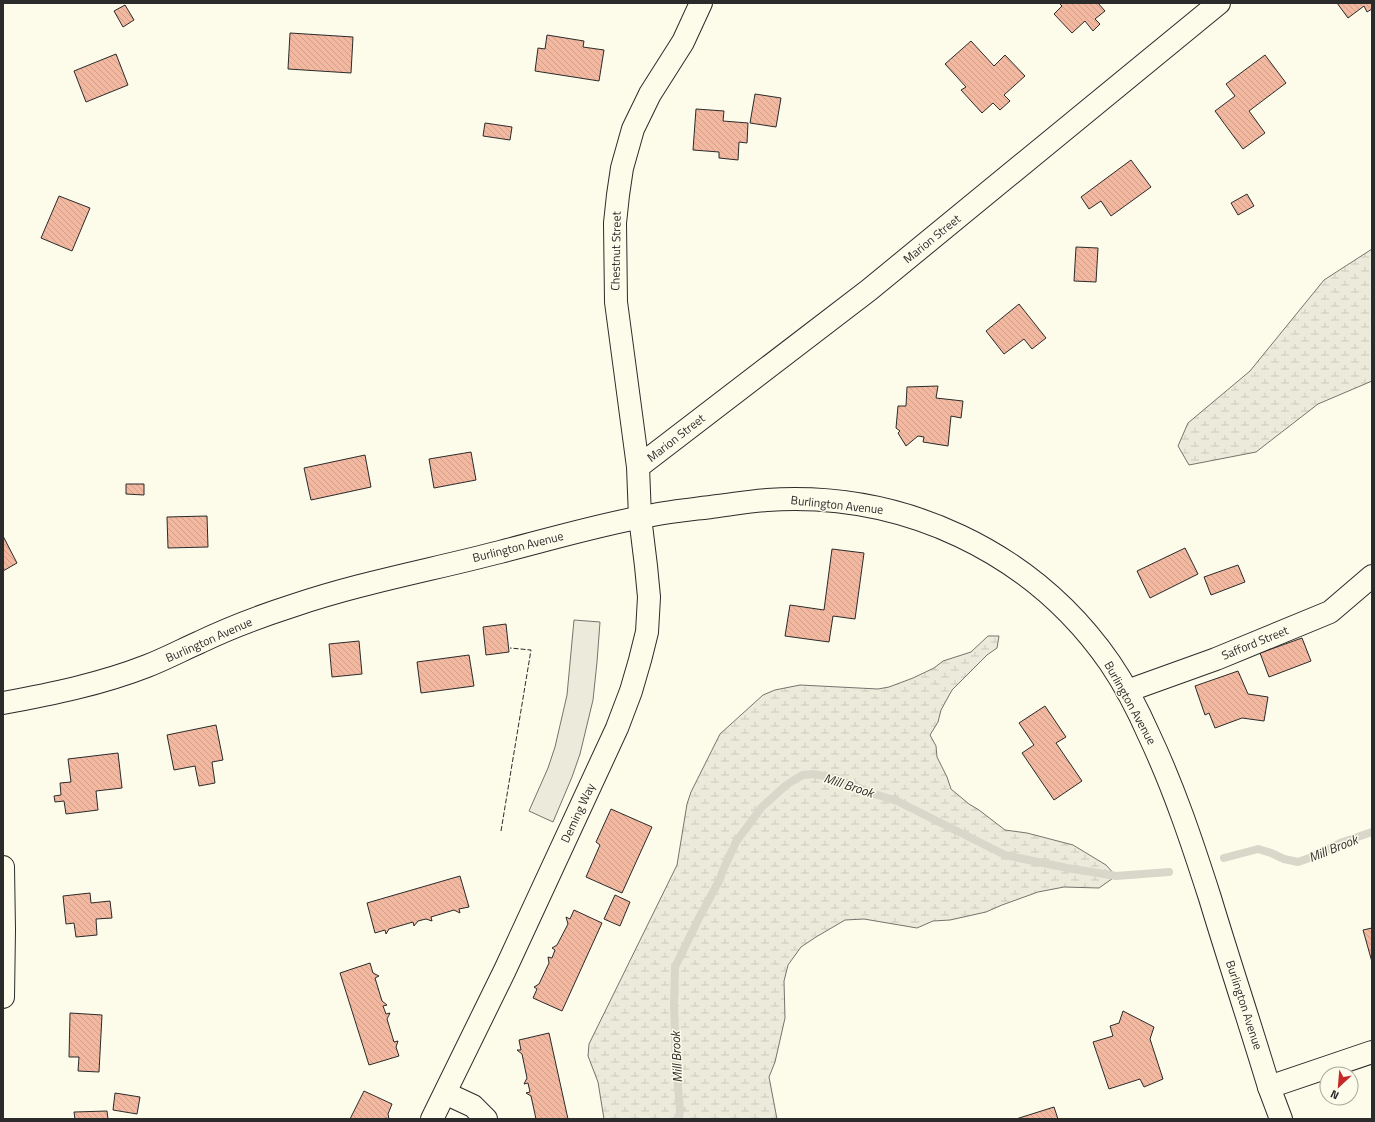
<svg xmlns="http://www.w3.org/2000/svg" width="1375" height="1122" font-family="'Titillium Web',sans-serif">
<defs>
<pattern id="wetland-marsh" width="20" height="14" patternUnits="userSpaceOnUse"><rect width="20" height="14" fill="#ecebdb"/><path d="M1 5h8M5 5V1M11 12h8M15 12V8" fill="none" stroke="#cbcabc"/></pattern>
<pattern id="building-back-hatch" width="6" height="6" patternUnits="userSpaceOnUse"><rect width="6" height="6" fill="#f2b8a0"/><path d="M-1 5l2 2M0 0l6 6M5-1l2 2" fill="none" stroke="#d09e8a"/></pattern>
</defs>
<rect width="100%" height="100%" fill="#fdfbea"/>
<path fill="url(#wetland-marsh)" stroke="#74746e" d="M 1372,249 L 1372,381 L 1318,404 L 1256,452 L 1189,465 L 1178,446 L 1188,423 L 1250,371 L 1324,280 Z
M 988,636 L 999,636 L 997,648 L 987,655 L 952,690 L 941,710 L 938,722 L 930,735 L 936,746 L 937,757 L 947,777 L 951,789 L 969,804 L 979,810 L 1005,830 L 1027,833 L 1073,845 L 1106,865 L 1116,876 L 1099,888 L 1064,887 L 1038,892 L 1002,905 L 986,912 L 950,920 L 933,921 L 917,928 L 864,919 L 845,920 L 816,937 L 801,947 L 788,965 L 784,981 L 785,1018 L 775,1062 L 769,1077 L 777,1119 L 604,1119 L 598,1082 L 588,1056 L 589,1044 L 677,865 L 687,804 L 691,792 L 720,734 L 763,695 L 775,690 L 800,685 L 878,689 L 889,687 L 913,678 L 934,668 L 943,661 L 971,652 Z"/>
<path fill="#eceadb" stroke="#74746e" d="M 574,620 L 600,622 L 597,662 L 593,700 L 580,754 L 572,777 L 553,822 L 529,811 L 548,768 L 555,747 L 567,695 Z"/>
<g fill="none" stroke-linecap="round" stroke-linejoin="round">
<path stroke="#d8d7c9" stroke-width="8" d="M 1224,858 L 1258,849 L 1271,853 L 1284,859 L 1298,862 L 1312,857 L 1340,843 L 1372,832
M 679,1119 L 680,1110 L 676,1064 L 674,1005 L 675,967 L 699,918 L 720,879 L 723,870 L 736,842 L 761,808 L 785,786 L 794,780 L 803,775 L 813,774 L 836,778 L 868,792 L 897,801 L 1005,855 L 1067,868 L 1116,876 L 1169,872"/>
</g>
<path fill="url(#building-back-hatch)" stroke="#2b2b2b" d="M 1059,3 L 1098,3 L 1105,11 L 1095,19 L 1100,24 L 1093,31 L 1085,21 L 1072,33 L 1054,14 L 1062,6 Z
M 1337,3 L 1372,3 L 1372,9 L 1367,12 L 1364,6 L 1348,18 Z
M 125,5 L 134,20 L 123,27 L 114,11 Z
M 290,33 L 353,37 L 351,73 L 288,69 Z
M 547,35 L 584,41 L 583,47 L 604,50 L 599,81 L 535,71 L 538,48 L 545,49 Z
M 971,41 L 994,66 L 1005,55 L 1025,76 L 1004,95 L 1010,101 L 1000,110 L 993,103 L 982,113 L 961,90 L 966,87 L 945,64 Z
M 116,54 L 128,85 L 86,102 L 74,71 Z
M 1265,55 L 1286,83 L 1249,111 L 1265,133 L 1243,149 L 1215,111 L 1235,96 L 1226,84 Z
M 755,94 L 781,98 L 776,127 L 750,123 Z
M 696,109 L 724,111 L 723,121 L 748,123 L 747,143 L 739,142 L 738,160 L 719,158 L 719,152 L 693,150 Z
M 485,123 L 512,127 L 510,140 L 483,136 Z
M 1131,160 L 1151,187 L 1111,216 L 1101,201 L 1089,209 L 1081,197 Z
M 1247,194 L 1254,206 L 1238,215 L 1231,203 Z
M 59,196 L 90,208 L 72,251 L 41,238 Z
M 1076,247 L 1098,248 L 1096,282 L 1074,281 Z
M 1019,304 L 1046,338 L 1032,349 L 1024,339 L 1004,354 L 986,331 Z
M 938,386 L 936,398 L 963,401 L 961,418 L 951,416 L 948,446 L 923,442 L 924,437 L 918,436 L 906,446 L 898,433 L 900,431 L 896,428 L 898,406 L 906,406 L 907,387 Z
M 471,452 L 476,480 L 434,488 L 429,459 Z
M 365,455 L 371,487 L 311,500 L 304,468 Z
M 126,484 L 144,484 L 144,495 L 126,494 Z
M 207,516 L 208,547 L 168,548 L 167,517 Z
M 3,536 L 17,563 L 3,571 Z
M 1185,548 L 1198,574 L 1150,598 L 1137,571 Z
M 832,549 L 864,553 L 855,619 L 833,616 L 829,642 L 785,636 L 790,605 L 824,610 Z
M 1238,565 L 1245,582 L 1211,595 L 1204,577 Z
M 506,624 L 509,652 L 486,655 L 483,627 Z
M 1302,638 L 1311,661 L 1269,677 L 1260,653 Z
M 359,641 L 362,674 L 332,677 L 329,644 Z
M 469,655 L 474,686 L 421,693 L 417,662 Z
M 1238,671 L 1248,694 L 1268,697 L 1264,721 L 1242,718 L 1215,728 L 1209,713 L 1205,715 L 1195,686 Z
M 1045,706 L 1066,737 L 1056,743 L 1082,781 L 1054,800 L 1022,753 L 1034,745 L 1019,723 Z
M 216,725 L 223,760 L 212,762 L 215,783 L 199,786 L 195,766 L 174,770 L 167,735 Z
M 118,753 L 122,788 L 96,791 L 98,810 L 66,814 L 64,801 L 55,802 L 54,796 L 61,795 L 60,783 L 71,782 L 68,759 Z
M 611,809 L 652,827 L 622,893 L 586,877 L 600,845 L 596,842 Z
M 460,876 L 469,907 L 459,909 L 460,913 L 454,910 L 431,917 L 432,921 L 426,919 L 418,921 L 414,926 L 413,922 L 389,929 L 386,934 L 385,930 L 375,933 L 367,903 Z
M 90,893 L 91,903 L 110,901 L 112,918 L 96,919 L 97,935 L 76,937 L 74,923 L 66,924 L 63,896 Z
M 615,895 L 630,902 L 620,926 L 604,919 Z
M 574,910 L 602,923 L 562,1011 L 533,998 L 537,989 L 534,987 L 539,984 L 549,963 L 548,957 L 552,958 L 555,950 L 552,948 L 557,945 L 568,924 L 566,917 L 570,919 Z
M 1372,928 L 1372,962 L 1363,930 Z
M 370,963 L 373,973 L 379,976 L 375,978 L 382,1001 L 387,1005 L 383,1006 L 386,1014 L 390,1013 L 387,1019 L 394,1042 L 398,1041 L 396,1047 L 399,1056 L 369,1065 L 340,973 Z
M 1123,1011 L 1154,1027 L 1150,1039 L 1163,1079 L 1144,1087 L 1140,1079 L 1109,1089 L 1093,1042 L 1113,1036 L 1110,1026 L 1119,1023 Z
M 70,1013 L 102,1015 L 99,1072 L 78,1071 L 79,1057 L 69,1057 Z
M 549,1033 L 568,1119 L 536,1119 L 531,1096 L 526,1093 L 530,1092 L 528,1083 L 524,1084 L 527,1078 L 522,1054 L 517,1050 L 521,1050 L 519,1040 Z
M 364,1091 L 392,1104 L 388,1114 L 389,1119 L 386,1118 L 385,1119 L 350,1119 Z
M 115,1093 L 140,1097 L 137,1114 L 113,1110 Z
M 1054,1107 L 1058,1119 L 1016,1119 Z
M 107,1111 L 108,1119 L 75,1119 L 74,1112 Z"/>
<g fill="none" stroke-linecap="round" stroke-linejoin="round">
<defs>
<path id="minor" d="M 638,467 L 869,290 L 1219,3
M 1127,691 L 1216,659 L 1330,612 L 1372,576
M 3,867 L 4,930 L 3,997
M 1269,1087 L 1372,1052
M 445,1093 L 473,1106 L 486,1119
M 432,1119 L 505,970 L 617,728 L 631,691 L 640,660 L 647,632 L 649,597 L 646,566 L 640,517 L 638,467 L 616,302 L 615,223 L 618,195 L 622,168 L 633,129 L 650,94 L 683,42 L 701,3"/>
<path id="major" d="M 3,703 C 52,694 101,684 147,666 C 165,659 182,650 200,642 C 229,628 261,616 292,606 C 359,583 431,570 500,552 C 551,539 601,524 653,515 C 674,511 696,509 718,506 C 734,504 751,501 767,500 C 903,491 1032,551 1110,663 C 1125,685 1138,710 1149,735 C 1174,788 1192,842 1210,898 C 1229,961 1250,1024 1269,1087 L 1281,1119"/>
</defs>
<use href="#minor" stroke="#2b2b2b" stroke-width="24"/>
<use href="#major" stroke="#2b2b2b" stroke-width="24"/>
<use href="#minor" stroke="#fdfbea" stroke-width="22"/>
<use href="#major" stroke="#fdfbea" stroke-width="22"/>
<path stroke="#2b2b2b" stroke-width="1" stroke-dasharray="5 2" stroke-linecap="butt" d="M 501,831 L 531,650 L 510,648"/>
</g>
<g text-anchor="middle" stroke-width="3" stroke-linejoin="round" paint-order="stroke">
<g font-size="12" fill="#2b2b2b" stroke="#fdfbea">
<text transform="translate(932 239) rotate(-39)" y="4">Marion Street</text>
<text transform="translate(616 251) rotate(-89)" y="4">Chestnut Street</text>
<text transform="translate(676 438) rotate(-38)" y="4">Marion Street</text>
<text transform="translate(837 505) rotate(6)" y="4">Burlington Avenue</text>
<text transform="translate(518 547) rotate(-14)" y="4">Burlington Avenue</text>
<text transform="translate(209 640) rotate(-24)" y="4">Burlington Avenue</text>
<text transform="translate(1255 643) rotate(-22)" y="4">Safford Street</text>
<text transform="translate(1130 703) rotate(61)" y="4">Burlington Avenue</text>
<text transform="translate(578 813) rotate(-65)" y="4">Deming Way</text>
<text transform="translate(1244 1005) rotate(72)" y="4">Burlington Avenue</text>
</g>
<g font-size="13" font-style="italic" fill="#2b2b2b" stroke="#fdfbea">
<text transform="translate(849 785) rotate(18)" y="5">Mill Brook</text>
<text transform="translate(1333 848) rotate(-22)" y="5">Mill Brook</text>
<text transform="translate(676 1057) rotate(-93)" y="5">Mill Brook</text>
</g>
</g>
<rect width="1375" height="1122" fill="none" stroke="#2b2b2b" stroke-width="8"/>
<g transform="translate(1339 1086) rotate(206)"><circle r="19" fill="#fdfbea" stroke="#a9a89e"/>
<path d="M0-3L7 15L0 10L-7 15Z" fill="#c62828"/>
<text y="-6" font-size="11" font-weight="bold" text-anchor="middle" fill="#2b2b2b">N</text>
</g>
</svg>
